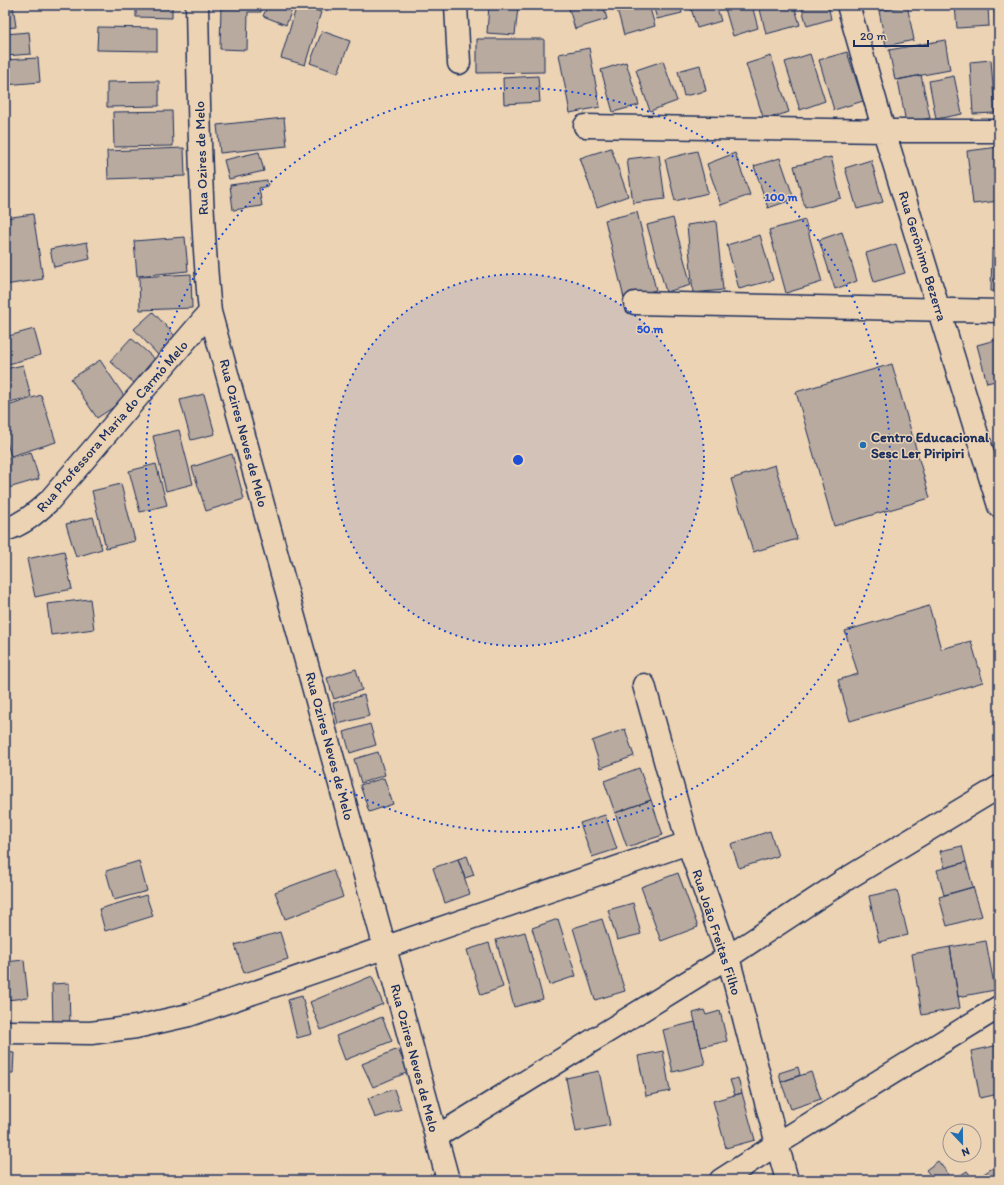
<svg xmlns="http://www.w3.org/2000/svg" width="1004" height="1185" font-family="Itim,sans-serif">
<rect width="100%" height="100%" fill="#ecd3b4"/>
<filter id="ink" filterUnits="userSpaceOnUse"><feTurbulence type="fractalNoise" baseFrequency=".025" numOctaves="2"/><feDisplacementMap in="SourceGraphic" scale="8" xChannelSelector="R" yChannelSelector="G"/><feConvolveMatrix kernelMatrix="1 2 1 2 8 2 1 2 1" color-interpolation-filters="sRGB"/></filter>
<g filter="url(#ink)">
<path fill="#b8aa9f" stroke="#1b2f5e" d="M 5,5 L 13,5 L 16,27 L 5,28 Z
M 136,5 L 172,5 L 172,18 L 136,17 Z
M 221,5 L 262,5 L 261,12 L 248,12 L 247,50 L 220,49 Z
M 268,5 L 294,5 L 286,25 L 263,16 Z
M 297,5 L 321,12 L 305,65 L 281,58 Z
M 489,5 L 518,7 L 515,35 L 487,33 Z
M 568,5 L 603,5 L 607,19 L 575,29 Z
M 616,5 L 649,5 L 655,26 L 624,35 Z
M 653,5 L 680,5 L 682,13 L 657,19 Z
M 690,5 L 716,5 L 721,21 L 697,28 Z
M 724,5 L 752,5 L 758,28 L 733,36 Z
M 759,5 L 794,5 L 800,25 L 766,34 Z
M 801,5 L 828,5 L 831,19 L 807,26 Z
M 907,5 L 914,40 L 886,46 L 879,11 Z
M 955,5 L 988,5 L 989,26 L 957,28 Z
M 994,5 L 999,5 L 999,25 L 995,25 Z
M 98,27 L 157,28 L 157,51 L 97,50 Z
M 322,31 L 350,41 L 338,73 L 310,63 Z
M 29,32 L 31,54 L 5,56 L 5,34 Z
M 477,39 L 544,39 L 544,72 L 477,73 Z
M 945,40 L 950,70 L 895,80 L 889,50 Z
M 589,48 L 600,107 L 570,113 L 559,54 Z
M 847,52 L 863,101 L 834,110 L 819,60 Z
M 810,54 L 825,101 L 800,110 L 785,62 Z
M 771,56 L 789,112 L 764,120 L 746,64 Z
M 38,58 L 40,82 L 5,85 L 5,60 Z
M 991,60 L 995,113 L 973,114 L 970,62 Z
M 663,61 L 677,101 L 650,111 L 636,70 Z
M 626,62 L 639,105 L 613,112 L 601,70 Z
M 700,65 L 706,91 L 684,96 L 678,71 Z
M 921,75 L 930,118 L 906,123 L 898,80 Z
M 538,76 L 540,102 L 504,104 L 503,78 Z
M 954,76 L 962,114 L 936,119 L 929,81 Z
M 159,81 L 159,106 L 107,107 L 107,82 Z
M 172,111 L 173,146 L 114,147 L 113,112 Z
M 284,118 L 287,146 L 220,153 L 217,125 Z
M 999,147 L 999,201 L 973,204 L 967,151 Z
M 184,148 L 185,176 L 108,179 L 107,151 Z
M 611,148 L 628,196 L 597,207 L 580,158 Z
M 697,151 L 708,193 L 675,201 L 665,159 Z
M 259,152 L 264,171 L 229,179 L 224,160 Z
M 735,153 L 750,195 L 721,205 L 707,164 Z
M 659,155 L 665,199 L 633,203 L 627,159 Z
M 831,157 L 841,198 L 805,208 L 794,166 Z
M 780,158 L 794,199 L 768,208 L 754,166 Z
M 871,160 L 883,202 L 857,209 L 845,168 Z
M 267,180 L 268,186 L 259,188 L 262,206 L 233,210 L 230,185 Z
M 637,212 L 656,290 L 624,298 L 605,220 Z
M 33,214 L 43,279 L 5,285 L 5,218 Z
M 673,218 L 691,285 L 666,292 L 647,225 Z
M 805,220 L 822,282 L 786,293 L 769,230 Z
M 716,221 L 723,290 L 693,293 L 687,225 Z
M 842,232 L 857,281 L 835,289 L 819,240 Z
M 760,235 L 773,280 L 739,289 L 727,245 Z
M 185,237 L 188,271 L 137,276 L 134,241 Z
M 87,242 L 90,259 L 54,267 L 50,249 Z
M 896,244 L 905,273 L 874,282 L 866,253 Z
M 992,249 L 999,249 L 999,291 L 991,291 Z
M 191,274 L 192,308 L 140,310 L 139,277 Z
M 153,312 L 177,338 L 158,355 L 134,329 Z
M 34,329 L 41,355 L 5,365 L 5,337 Z
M 131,338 L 156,360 L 135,384 L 110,361 Z
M 999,339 L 999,380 L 987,383 L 977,345 Z
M 100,360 L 126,399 L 97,418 L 71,379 Z
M 892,364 L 930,498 L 834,526 L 796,392 Z
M 23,365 L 31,397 L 5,403 L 5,369 Z
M 204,394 L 215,434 L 191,440 L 180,400 Z
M 41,395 L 56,442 L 11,456 L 5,437 L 5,407 Z
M 179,430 L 193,484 L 166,491 L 153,436 Z
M 31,452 L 39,479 L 5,489 L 5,459 Z
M 232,454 L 244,499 L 206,511 L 192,467 Z
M 156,464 L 167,505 L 140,512 L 129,471 Z
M 775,465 L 797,539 L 753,552 L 731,479 Z
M 121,484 L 135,541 L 106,548 L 92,491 Z
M 93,517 L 102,549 L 76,557 L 66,524 Z
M 64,551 L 72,589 L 35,597 L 27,559 Z
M 90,599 L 94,629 L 51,635 L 47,604 Z
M 929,606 L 941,649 L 971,641 L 983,682 L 850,721 L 838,680 L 858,674 L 845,631 Z
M 356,669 L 362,690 L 334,699 L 327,678 Z
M 364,695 L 369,716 L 338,724 L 333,703 Z
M 370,724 L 376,745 L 350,753 L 344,732 Z
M 625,729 L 634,756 L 601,768 L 592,741 Z
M 378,752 L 385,775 L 361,783 L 354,759 Z
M 639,768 L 651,800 L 615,813 L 604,781 Z
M 384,778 L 393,804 L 369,812 L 360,785 Z
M 651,800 L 663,835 L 627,847 L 615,813 Z
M 605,815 L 617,849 L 592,857 L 580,823 Z
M 770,831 L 778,856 L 739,868 L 731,844 Z
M 962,846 L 966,862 L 945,868 L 940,851 Z
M 467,856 L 474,875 L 465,878 L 458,859 Z
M 458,859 L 470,894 L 445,903 L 433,868 Z
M 139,861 L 147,891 L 114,900 L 106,871 Z
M 966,862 L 973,887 L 944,895 L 937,870 Z
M 333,870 L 343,897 L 285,919 L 275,892 Z
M 678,873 L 698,927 L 661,941 L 641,887 Z
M 973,887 L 982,916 L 947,926 L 939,897 Z
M 897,890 L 908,935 L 879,942 L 869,896 Z
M 146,895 L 153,916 L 105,931 L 99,909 Z
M 633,903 L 641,934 L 617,940 L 608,910 Z
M 558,919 L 576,976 L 549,985 L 532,928 Z
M 602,919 L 625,991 L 595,1000 L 573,928 Z
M 280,932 L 288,959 L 244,973 L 235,945 Z
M 525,932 L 543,999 L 514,1007 L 496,940 Z
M 986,941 L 995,990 L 958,997 L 950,947 Z
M 489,943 L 503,987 L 481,995 L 467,950 Z
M 950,947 L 960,1008 L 922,1015 L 912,954 Z
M 24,960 L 28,998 L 5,1000 L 5,962 Z
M 372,976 L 383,1004 L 321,1030 L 310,1002 Z
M 69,983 L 70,1026 L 53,1026 L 52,984 Z
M 302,996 L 312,1034 L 297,1038 L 288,1000 Z
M 704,1010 L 706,1015 L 720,1011 L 727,1041 L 701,1047 L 693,1013 Z
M 382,1017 L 392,1041 L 345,1060 L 336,1036 Z
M 695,1022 L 705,1064 L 673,1072 L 663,1030 Z
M 999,1045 L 999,1094 L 980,1098 L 971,1051 Z
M 398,1049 L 408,1072 L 373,1087 L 362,1064 Z
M 663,1051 L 670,1091 L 646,1096 L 638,1056 Z
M 5,1052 L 14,1053 L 13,1073 L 5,1073 Z
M 798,1067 L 800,1075 L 781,1082 L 779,1073 Z
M 599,1071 L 610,1125 L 576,1132 L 566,1078 Z
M 811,1072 L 821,1099 L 791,1109 L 781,1082 Z
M 738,1078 L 742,1093 L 735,1095 L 730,1080 Z
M 394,1089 L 401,1109 L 375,1118 L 368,1098 Z
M 742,1093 L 755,1140 L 726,1148 L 713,1101 Z
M 938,1161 L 949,1175 L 942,1180 L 934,1180 L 926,1170 Z
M 999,1164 L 999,1180 L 986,1180 L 982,1175 Z
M 967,1171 L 974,1180 L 953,1180 Z"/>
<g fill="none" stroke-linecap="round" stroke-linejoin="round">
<defs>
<path id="minor" d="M 197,5 C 199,107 200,210 210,312 L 385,948 L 448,1180
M 456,5 L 459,63
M 848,5 L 884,131 L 999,506
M 585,126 L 884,131 L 999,131
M 635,303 L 999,311
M 5,530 C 23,524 35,514 49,501 L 210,312
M 644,685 L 688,843 L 728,957 L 777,1144 L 787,1180
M 5,1032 L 91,1033 L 136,1027 L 189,1015 L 688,843
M 436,1137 L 728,957 L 843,881 L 999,787
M 721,1180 L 777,1144 L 999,1007"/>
</defs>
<use href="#minor" stroke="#1b2f5e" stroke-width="25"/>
<use href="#minor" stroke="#ecd3b4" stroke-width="22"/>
</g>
</g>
<circle cx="518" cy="460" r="186" fill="#1d4ed8" fill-opacity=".12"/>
<g fill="none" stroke="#1d4ed8" stroke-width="2" stroke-dasharray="2 4">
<circle cx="518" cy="460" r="186"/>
<circle cx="518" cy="460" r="372"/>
</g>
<circle fill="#1f6fb2" stroke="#ecd3b4" stroke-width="1.5" cx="863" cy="445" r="4"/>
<g text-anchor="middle" stroke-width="3" stroke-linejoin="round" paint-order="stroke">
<g font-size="14" fill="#1b2f5e" stroke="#ecd3b4">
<text transform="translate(201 158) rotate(-92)" y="5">Rua Ozires de Melo</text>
<text transform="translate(923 256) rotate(73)" y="5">Rua Gerônimo Bezerra</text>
<text transform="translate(112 426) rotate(-49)" y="5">Rua Professora Maria do Carmo Melo</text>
<text transform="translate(244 433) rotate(75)" y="5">Rua Ozires Neves de Melo</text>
<text transform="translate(330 746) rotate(75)" y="5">Rua Ozires Neves de Melo</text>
<text transform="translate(717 932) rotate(72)" y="5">Rua João Freitas Filho</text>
<text transform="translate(415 1058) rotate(75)" y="5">Rua Ozires Neves de Melo</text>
</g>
<g font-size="14" font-weight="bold" fill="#1b2f5e" stroke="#ecd3b4" text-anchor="start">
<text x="871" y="442">Centro Educacional<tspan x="871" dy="16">Sesc Ler Piripiri</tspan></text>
</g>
</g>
<circle cx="518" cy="460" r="6" fill="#1d4ed8" stroke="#ecd3b4" stroke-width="2"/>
<g font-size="12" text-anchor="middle" font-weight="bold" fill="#1d4ed8" stroke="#ecd3b4" stroke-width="3" stroke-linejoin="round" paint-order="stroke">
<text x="781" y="201">100 m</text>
<text x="650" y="333">50 m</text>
</g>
<rect width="1004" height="1185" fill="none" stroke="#ecd3b4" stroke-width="20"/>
<rect x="10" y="10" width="984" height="1165" fill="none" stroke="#1b2f5e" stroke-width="1.5" filter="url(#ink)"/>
<g transform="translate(962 1143) rotate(158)"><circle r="19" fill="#ecd3b4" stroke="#989192"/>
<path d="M0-3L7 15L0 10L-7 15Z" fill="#1f6fb2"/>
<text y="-6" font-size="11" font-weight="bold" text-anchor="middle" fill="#1b2f5e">N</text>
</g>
<path d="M854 40v6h74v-6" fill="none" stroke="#1b2f5e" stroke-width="2"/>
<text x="860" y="40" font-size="12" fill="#1b2f5e" stroke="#ecd3b4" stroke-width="3" paint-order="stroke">20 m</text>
</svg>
